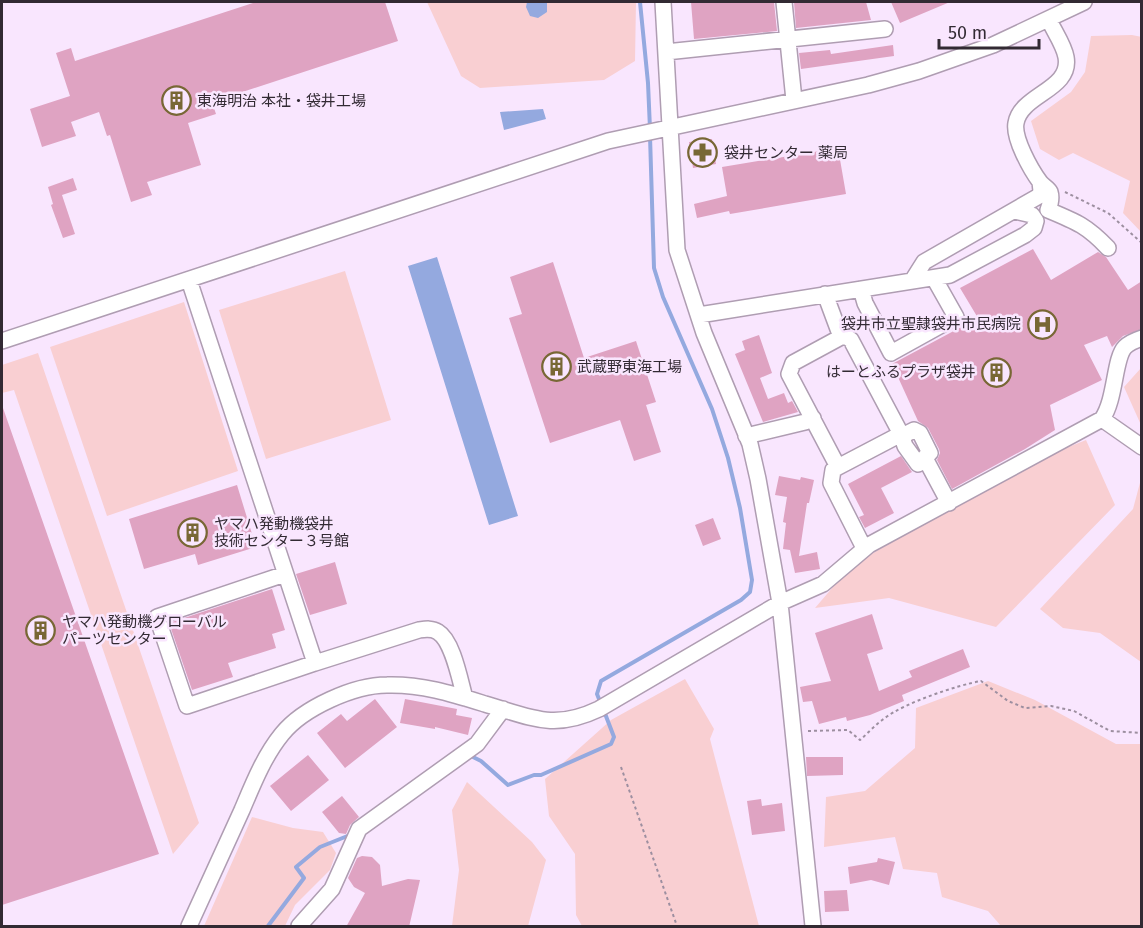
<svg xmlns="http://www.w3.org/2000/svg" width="1143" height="928" font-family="'Fira Sans','Noto Sans JP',sans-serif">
<rect width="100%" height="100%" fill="#f9e6fe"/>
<path fill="#f9cfd2" d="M 427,2 L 636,2 L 635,61 L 604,80 L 480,88 L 461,76 Z
M 1132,35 L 1142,37 L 1141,232 L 1123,213 L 1130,181 L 1073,153 L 1059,160 L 1040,149 L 1031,121 L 1071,92 L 1085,72 L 1091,36 Z
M 345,271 L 391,420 L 266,459 L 219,310 Z
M 184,302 L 238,471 L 107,516 L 50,347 Z
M 38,353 L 199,823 L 173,854 L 14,390 L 2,393 L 2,365 Z
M 1141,368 L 1141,425 L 1124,387 Z
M 1086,440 L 1115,505 L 996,627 L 889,598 L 815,608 L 851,566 L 938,515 L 1061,450 Z
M 1141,479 L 1142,662 L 1141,662 L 1100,633 L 1063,628 L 1040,609 L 1133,509 Z
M 685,679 L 714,729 L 710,739 L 759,926 L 582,926 L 576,915 L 575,854 L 549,816 L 545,779 L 611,720 Z
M 988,681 L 1035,700 L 1116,744 L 1141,744 L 1141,926 L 1001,926 L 988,911 L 942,897 L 937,873 L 903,869 L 895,837 L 824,847 L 826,797 L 865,791 L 915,748 L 916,708 Z
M 467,782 L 532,842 L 546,860 L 528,926 L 452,926 L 459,870 L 452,810 Z
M 252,817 L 293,828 L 323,832 L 336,853 L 330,870 L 295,905 L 285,926 L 204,926 Z"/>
<path fill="#94a9df" d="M 527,2 L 547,2 L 547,12 L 538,18 L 530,16 L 526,7 Z
M 543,109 L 546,119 L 504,130 L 500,112 Z
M 437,257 L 518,516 L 489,525 L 408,266 Z"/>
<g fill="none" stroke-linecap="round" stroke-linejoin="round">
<path stroke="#94a9df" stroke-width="4" d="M 640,2 L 648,83 L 650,129
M 601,704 L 597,694 L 601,681 L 741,600 L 750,592 L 752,580 L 740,508 L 728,458 L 712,409 L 663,297 L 654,268 L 650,136
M 469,755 L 481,761 L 508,785 L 534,775 L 541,775 L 611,744 L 614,737 L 604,711
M 268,926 L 304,878 L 296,867 L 320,847 L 350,835"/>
</g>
<path fill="#dfa3c2" d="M 256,2 L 385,2 L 398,41 L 212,102 L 216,114 L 188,123 L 201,165 L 147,182 L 152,195 L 131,202 L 110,135 L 107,136 L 99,112 L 71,122 L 76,136 L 42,147 L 30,109 L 70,96 L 56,53 L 71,48 L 75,61 Z
M 691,2 L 711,2 L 711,3 L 774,2 L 777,31 L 694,39 Z
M 794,2 L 866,2 L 871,20 L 796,28 Z
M 891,2 L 950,2 L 900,23 Z
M 893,45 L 894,56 L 801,69 L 799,53 L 830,50 L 831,54 Z
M 712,139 L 716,164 L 693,168 L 689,142 Z
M 838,148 L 846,194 L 730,214 L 729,211 L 697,218 L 694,204 L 727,196 L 722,167 Z
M 73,178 L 77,190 L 62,195 L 75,234 L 63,238 L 51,205 L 53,204 L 48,187 Z
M 1033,249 L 1051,280 L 1098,252 L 1106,257 L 1128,290 L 1142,281 L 1142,329 L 1123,336 L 1112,347 L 1107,336 L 1084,345 L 1102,380 L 1050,405 L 1055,430 L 1025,449 L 952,489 L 937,460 L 940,453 L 939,449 L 928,428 L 918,421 L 892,364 L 978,318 L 960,288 Z
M 553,262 L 584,358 L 636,341 L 656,402 L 646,405 L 661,452 L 634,461 L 620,420 L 550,443 L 509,318 L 522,314 L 510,277 Z
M 759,335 L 772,373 L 760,378 L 768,399 L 784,393 L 788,403 L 792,401 L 798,412 L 763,422 L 735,354 L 745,350 L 742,341 Z
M 3,408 L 159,854 L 2,905 L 2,409 Z
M 901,456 L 912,472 L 881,488 L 894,513 L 865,528 L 859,517 L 864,515 L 848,484 Z
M 779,476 L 800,480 L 801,477 L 814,480 L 809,503 L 807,503 L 799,556 L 817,552 L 820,569 L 795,573 L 790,550 L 783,549 L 786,523 L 783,522 L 787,497 L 775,495 Z
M 237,485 L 256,547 L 198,565 L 195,554 L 144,569 L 129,519 Z
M 713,518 L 721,539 L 703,546 L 695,525 Z
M 335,562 L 347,604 L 310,615 L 296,574 Z
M 272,589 L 285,630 L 272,634 L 276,648 L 228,663 L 233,677 L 192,690 L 169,623 Z
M 872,614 L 883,649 L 867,654 L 879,691 L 912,677 L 909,671 L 963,649 L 970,667 L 902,695 L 904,701 L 870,715 L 847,721 L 846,717 L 819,724 L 812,701 L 803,702 L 800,687 L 831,681 L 815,633 Z
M 375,699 L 397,727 L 345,768 L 317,733 L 341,714 L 347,721 Z
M 405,699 L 457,709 L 456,715 L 472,718 L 468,735 L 435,727 L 435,729 L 400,723 Z
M 308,755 L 329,780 L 291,811 L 270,786 Z
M 806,757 L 843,757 L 843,775 L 807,776 Z
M 342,796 L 359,817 L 350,825 L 346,834 L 339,833 L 322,812 Z
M 761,799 L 762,806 L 782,803 L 785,831 L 752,835 L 747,801 Z
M 362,856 L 372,857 L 380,865 L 382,886 L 408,879 L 420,880 L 409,927 L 346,927 L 365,893 L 354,887 L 348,878 L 357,858 Z
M 878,858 L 895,862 L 889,885 L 871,880 L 850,884 L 848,867 L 877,862 Z
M 847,890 L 849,911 L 825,912 L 824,891 Z"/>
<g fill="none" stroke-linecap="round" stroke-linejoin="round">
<defs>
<path id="minor" d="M 663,2 L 677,250 L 704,333 L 750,444 L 758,479 L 780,603 L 813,926
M 784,2 L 794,100
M 1049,20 C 1054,31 1064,45 1066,57 C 1072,90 1021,94 1016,123 C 1013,138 1031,170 1040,182 C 1043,186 1048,188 1050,192 C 1052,198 1050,205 1048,210 C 1077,222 1087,226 1108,248
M 666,52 L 885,29
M 189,280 L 315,663 L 187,706 L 157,617 L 285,574
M 912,281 L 924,262 L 1039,196 L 1041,191 L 1040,182
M 861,289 L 865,303 L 891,353 L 956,317 L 934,278
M 825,294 L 841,337
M 699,315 L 950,275 L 1025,235 L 1034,228 L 1036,221 L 1032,215 L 1015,211
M 2,341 L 608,141 L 868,85 L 919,71 L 993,45 L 1084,2
M 1102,419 L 1142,447
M 901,434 L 905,446 L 918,464 L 926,460 L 949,503
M 746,436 L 805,422 L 813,418
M 902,436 L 914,430 L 920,433 L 930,453 L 925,457 L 926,460
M 838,467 L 789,374 L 793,363 L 841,337 L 847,337 L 851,340 L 901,434 L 838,467 L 833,470 L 831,483 L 864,548
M 315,663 L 419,630 C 426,629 432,628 438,632 C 453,641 460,681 465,698
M 189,926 C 206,888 224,849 242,810 C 253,784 264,756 282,734 C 303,708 354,685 387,685 C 422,684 453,694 485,704 C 531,717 553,731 599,709 L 780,603 L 823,584 L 869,545 L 1102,419 C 1116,399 1114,358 1125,347 C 1129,343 1136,340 1142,338
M 299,926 L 332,889 L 359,829 L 477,744 L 503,709"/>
</defs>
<use href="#minor" stroke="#af9db2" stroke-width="18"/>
<path stroke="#9d8fa0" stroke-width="2" stroke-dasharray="3 3" stroke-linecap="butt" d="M 1065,192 L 1108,213 L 1142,243
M 808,731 L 848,730 L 860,740 C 868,733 876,724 885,718 C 904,703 958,685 981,681 L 1008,701 L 1025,708 L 1051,706 L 1074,711 L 1110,731 L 1142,733
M 621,767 L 677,926"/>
<use href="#minor" stroke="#fff" stroke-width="15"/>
</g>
<defs>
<symbol id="building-ring" viewBox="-11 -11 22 22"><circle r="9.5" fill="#f9e6fe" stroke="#786735" stroke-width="1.5"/><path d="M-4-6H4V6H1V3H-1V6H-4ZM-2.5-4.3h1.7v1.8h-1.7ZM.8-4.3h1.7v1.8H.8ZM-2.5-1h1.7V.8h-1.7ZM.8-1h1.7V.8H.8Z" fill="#786735"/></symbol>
<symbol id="pharmacy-ring" viewBox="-11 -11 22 22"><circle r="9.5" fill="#f9e6fe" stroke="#786735" stroke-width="1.5"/><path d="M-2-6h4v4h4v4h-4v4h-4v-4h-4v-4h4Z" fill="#786735"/></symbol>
<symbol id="hospital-ring" viewBox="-11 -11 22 22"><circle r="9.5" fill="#f9e6fe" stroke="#786735" stroke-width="1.5"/><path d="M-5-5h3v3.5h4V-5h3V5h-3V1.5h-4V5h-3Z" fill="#786735"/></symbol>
</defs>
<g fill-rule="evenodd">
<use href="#building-ring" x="160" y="84" width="33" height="33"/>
<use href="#pharmacy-ring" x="686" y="136" width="33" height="33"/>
<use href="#hospital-ring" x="1026" y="308" width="33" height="33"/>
<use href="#building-ring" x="540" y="350" width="33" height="33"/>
<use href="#building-ring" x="980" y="356" width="33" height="33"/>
<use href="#building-ring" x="176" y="516" width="33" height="33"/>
<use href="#building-ring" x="24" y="614" width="33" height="33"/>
</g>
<g text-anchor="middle" stroke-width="5" stroke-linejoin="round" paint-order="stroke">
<g font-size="15" fill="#322a33" stroke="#f9e6fe" text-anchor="start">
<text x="197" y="106">東海明治 本社・袋井工場</text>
<text x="724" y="158">袋井センター 薬局</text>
<text x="1021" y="329" text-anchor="end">袋井市立聖隷袋井市民病院</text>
<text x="577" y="372">武蔵野東海工場</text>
<text x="976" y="377" text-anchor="end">はーとふるプラザ袋井</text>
<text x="214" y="529">ヤマハ発動機袋井<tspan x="214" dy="17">技術センター３号館</tspan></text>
<text x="62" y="627">ヤマハ発動機グローバル<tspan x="62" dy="17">パーツセンター</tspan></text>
</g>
</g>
<rect width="1143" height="928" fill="none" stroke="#322a33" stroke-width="6"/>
<path d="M939 39v9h100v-9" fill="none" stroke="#322a33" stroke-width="3"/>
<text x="948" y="39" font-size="18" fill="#322a33" stroke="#f9e6fe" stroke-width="4.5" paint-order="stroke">50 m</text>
</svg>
